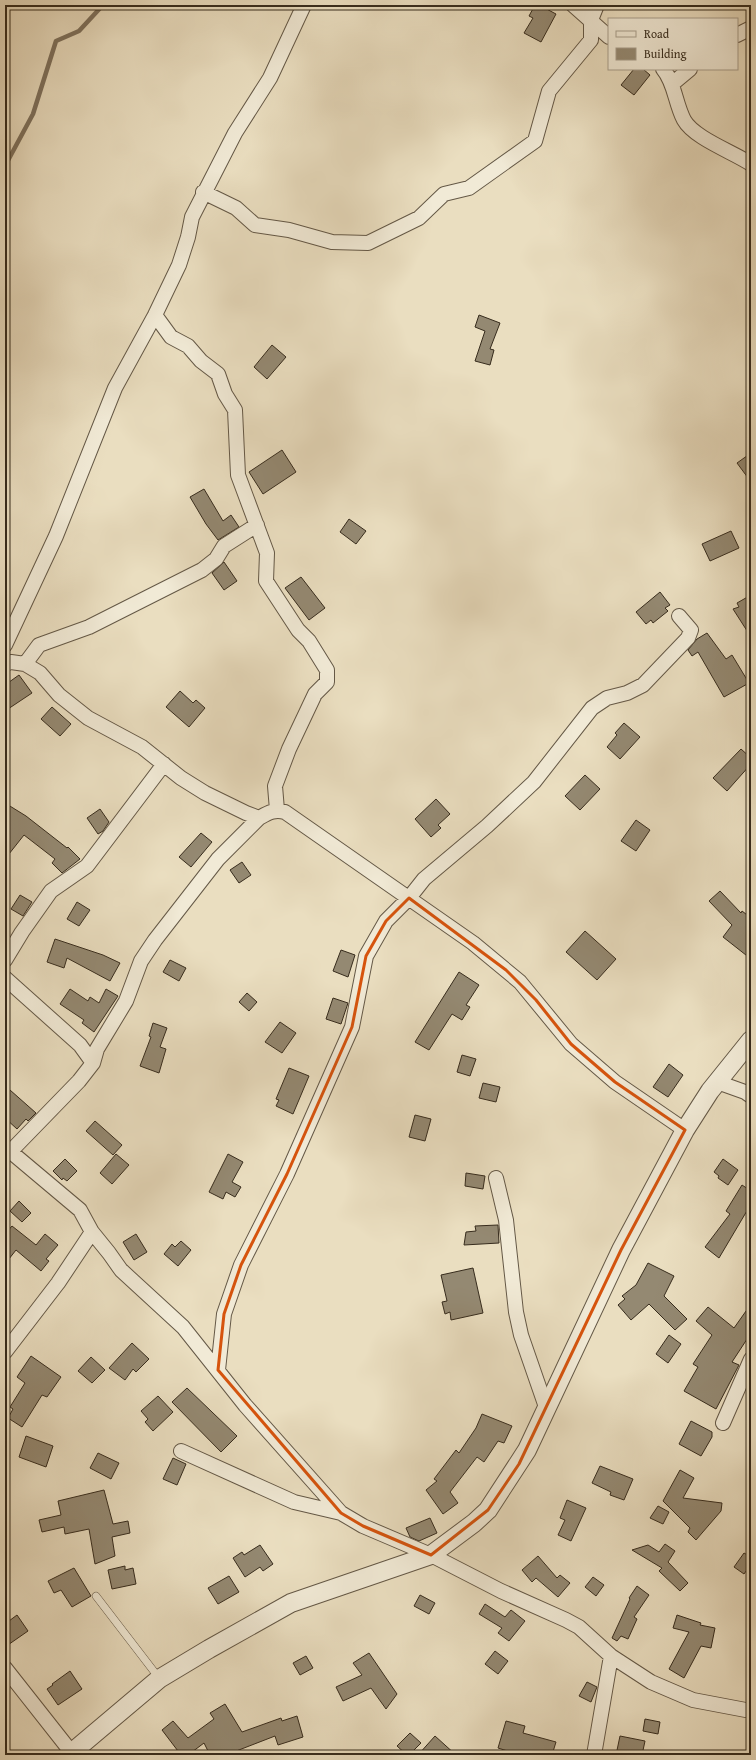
<svg xmlns="http://www.w3.org/2000/svg" width="756" height="1760" font-family="'Gentium Book Plus',serif">
<rect width="100%" height="100%" fill="#eadec0"/>
<filter id="stains"><feTurbulence type="fractalNoise" baseFrequency=".005" numOctaves="4"/><feColorMatrix values="0 0 0 0 .2 0 0 0 0 .09 0 0 0 0 .02 0 0 0 .5 -.17"/></filter>
<radialGradient id="worn" r=".72"><stop offset=".6" stop-color="#630" stop-opacity="0"/><stop offset="1" stop-color="#630" stop-opacity=".3"/></radialGradient>
<g fill="none" stroke-linecap="round" stroke-linejoin="round">
<path stroke="#7e725e" stroke-width="4.5" d="M 5,166 L 33,114 L 56,41 L 79,31 L 103,5"/>
</g>
<path fill="#948972" stroke="#372c1d" d="M 535,5 L 539,5 L 556,14 L 541,42 L 524,33 L 533,18 L 529,16 Z
M 634,69 L 643,69 L 650,75 L 634,95 L 621,85 Z
M 479,315 L 500,323 L 490,349 L 494,350 L 490,365 L 475,361 L 485,331 L 475,327 Z
M 272,345 L 286,357 L 267,379 L 254,367 Z
M 282,450 L 296,472 L 263,494 L 249,472 Z
M 751,453 L 751,482 L 737,463 Z
M 204,489 L 223,521 L 231,515 L 239,527 L 218,540 L 206,524 L 190,497 Z
M 349,519 L 366,531 L 356,544 L 340,532 Z
M 731,531 L 739,548 L 710,561 L 702,544 Z
M 224,562 L 237,581 L 224,590 L 212,573 Z
M 301,577 L 325,608 L 309,620 L 285,588 Z
M 660,592 L 670,605 L 665,608 L 668,611 L 653,623 L 651,620 L 646,624 L 636,612 Z
M 751,595 L 751,637 L 733,609 L 739,607 L 737,603 Z
M 707,633 L 726,659 L 732,655 L 749,683 L 724,697 L 698,652 L 692,656 L 688,650 L 697,639 Z
M 19,675 L 32,693 L 5,711 L 5,685 Z
M 180,691 L 193,703 L 196,700 L 205,708 L 189,727 L 166,707 Z
M 52,707 L 71,724 L 60,736 L 41,719 Z
M 624,723 L 640,737 L 620,759 L 607,747 L 617,735 L 615,733 Z
M 741,749 L 751,758 L 751,764 L 727,791 L 713,778 Z
M 585,775 L 600,789 L 580,810 L 565,796 Z
M 436,799 L 450,814 L 438,825 L 441,828 L 431,837 L 415,819 Z
M 5,803 L 26,816 L 67,848 L 68,847 L 80,859 L 62,873 L 52,863 L 55,859 L 24,835 L 5,859 Z
M 100,809 L 109,822 L 103,831 L 98,834 L 87,818 Z
M 636,820 L 650,830 L 636,851 L 621,841 Z
M 201,833 L 212,842 L 191,867 L 179,857 Z
M 242,862 L 251,875 L 239,883 L 230,870 Z
M 720,891 L 741,913 L 742,911 L 751,918 L 751,959 L 723,937 L 732,925 L 709,901 Z
M 20,895 L 32,902 L 23,916 L 11,909 Z
M 77,902 L 90,910 L 79,926 L 67,919 Z
M 585,931 L 616,959 L 597,980 L 566,952 Z
M 55,939 L 103,955 L 120,963 L 110,981 L 67,958 L 64,968 L 47,962 Z
M 341,950 L 355,955 L 348,977 L 333,971 Z
M 170,960 L 186,968 L 179,981 L 163,972 Z
M 459,972 L 479,985 L 466,1005 L 470,1007 L 462,1020 L 452,1014 L 429,1050 L 415,1042 Z
M 70,989 L 88,1001 L 90,997 L 99,1003 L 106,989 L 118,996 L 94,1032 L 82,1023 L 84,1020 L 60,1004 Z
M 247,993 L 257,1002 L 249,1011 L 239,1002 Z
M 333,998 L 348,1003 L 341,1024 L 326,1019 Z
M 280,1022 L 296,1033 L 282,1053 L 265,1042 Z
M 153,1023 L 167,1028 L 160,1047 L 166,1049 L 159,1073 L 140,1066 L 151,1037 L 149,1036 Z
M 462,1055 L 476,1059 L 470,1076 L 457,1072 Z
M 669,1064 L 683,1075 L 668,1097 L 653,1087 Z
M 289,1068 L 309,1076 L 293,1114 L 276,1106 L 279,1100 L 276,1099 Z
M 483,1083 L 500,1087 L 496,1102 L 479,1098 Z
M 10,1090 L 36,1113 L 28,1121 L 26,1119 L 17,1129 L 5,1118 L 5,1096 Z
M 415,1115 L 431,1119 L 425,1141 L 409,1137 Z
M 95,1121 L 122,1145 L 113,1155 L 86,1131 Z
M 116,1154 L 129,1165 L 112,1184 L 100,1173 Z
M 228,1154 L 243,1162 L 232,1182 L 241,1187 L 235,1197 L 226,1192 L 223,1199 L 209,1192 Z
M 65,1159 L 77,1171 L 67,1181 L 63,1178 L 62,1180 L 53,1171 Z
M 723,1159 L 738,1170 L 728,1185 L 718,1178 L 719,1176 L 714,1172 Z
M 466,1173 L 485,1176 L 483,1189 L 465,1186 Z
M 742,1185 L 751,1191 L 751,1204 L 719,1258 L 705,1247 L 730,1214 L 726,1211 Z
M 19,1201 L 31,1213 L 22,1222 L 10,1211 Z
M 498,1225 L 499,1243 L 464,1245 L 466,1232 L 476,1231 L 475,1226 Z
M 12,1226 L 36,1245 L 45,1234 L 58,1245 L 46,1259 L 49,1261 L 41,1271 L 16,1250 L 5,1264 L 5,1234 Z
M 136,1234 L 147,1252 L 134,1260 L 123,1242 Z
M 181,1241 L 191,1250 L 178,1266 L 164,1254 L 172,1244 L 175,1247 Z
M 648,1263 L 674,1276 L 664,1296 L 687,1319 L 675,1330 L 649,1304 L 631,1320 L 618,1305 L 625,1299 L 622,1296 L 636,1285 Z
M 473,1268 L 483,1313 L 451,1320 L 450,1312 L 445,1314 L 442,1302 L 447,1301 L 441,1275 Z
M 751,1304 L 751,1333 L 732,1362 L 739,1365 L 716,1409 L 684,1391 L 698,1367 L 693,1364 L 712,1335 L 696,1321 L 708,1307 L 734,1328 Z
M 669,1335 L 681,1344 L 668,1363 L 656,1354 Z
M 132,1343 L 149,1359 L 136,1372 L 133,1369 L 125,1380 L 109,1368 Z
M 31,1356 L 61,1377 L 47,1397 L 42,1395 L 22,1427 L 8,1418 L 13,1409 L 10,1407 L 25,1383 L 17,1377 Z
M 91,1357 L 105,1370 L 92,1383 L 78,1371 Z
M 187,1388 L 237,1436 L 221,1452 L 172,1402 Z
M 158,1396 L 173,1412 L 153,1431 L 145,1422 L 148,1419 L 141,1411 Z
M 482,1414 L 512,1426 L 504,1443 L 498,1441 L 484,1462 L 477,1457 L 450,1492 L 458,1503 L 443,1514 L 426,1490 L 437,1481 L 434,1479 L 456,1450 L 459,1453 L 476,1428 Z
M 691,1421 L 712,1432 L 712,1437 L 701,1456 L 679,1444 Z
M 26,1436 L 53,1446 L 46,1467 L 19,1457 Z
M 98,1453 L 119,1463 L 111,1479 L 90,1468 Z
M 173,1458 L 186,1464 L 177,1485 L 163,1479 Z
M 600,1466 L 633,1479 L 624,1500 L 610,1495 L 611,1492 L 592,1483 Z
M 680,1470 L 694,1478 L 683,1498 L 722,1503 L 721,1511 L 696,1540 L 688,1532 L 690,1528 L 663,1501 Z
M 104,1490 L 113,1524 L 128,1521 L 130,1533 L 112,1537 L 115,1556 L 95,1564 L 89,1529 L 65,1534 L 64,1527 L 42,1532 L 39,1520 L 61,1515 L 58,1501 Z
M 567,1500 L 586,1508 L 571,1541 L 558,1535 L 565,1520 L 560,1518 Z
M 658,1506 L 669,1512 L 663,1524 L 650,1518 Z
M 430,1518 L 437,1533 L 419,1541 L 410,1537 L 406,1528 Z
M 665,1544 L 675,1551 L 668,1562 L 688,1583 L 680,1591 L 659,1571 L 662,1568 L 632,1550 L 648,1545 L 659,1552 Z
M 260,1545 L 273,1564 L 263,1571 L 260,1567 L 245,1577 L 233,1558 L 242,1552 L 244,1555 Z
M 744,1553 L 751,1557 L 751,1564 L 744,1574 L 734,1567 Z
M 538,1556 L 557,1578 L 560,1575 L 570,1583 L 558,1597 L 536,1578 L 532,1582 L 522,1570 Z
M 125,1566 L 125,1570 L 133,1568 L 136,1584 L 112,1589 L 108,1570 Z
M 74,1568 L 91,1596 L 72,1607 L 61,1590 L 54,1593 L 48,1581 Z
M 229,1576 L 239,1592 L 218,1604 L 208,1588 Z
M 593,1577 L 604,1585 L 596,1596 L 585,1587 Z
M 637,1586 L 649,1595 L 634,1617 L 637,1619 L 628,1639 L 621,1636 L 617,1641 L 612,1638 L 630,1599 L 629,1598 Z
M 420,1595 L 435,1603 L 429,1614 L 414,1606 Z
M 485,1604 L 505,1617 L 511,1610 L 525,1621 L 509,1641 L 498,1633 L 502,1628 L 479,1614 Z
M 17,1615 L 28,1631 L 5,1647 L 5,1624 Z
M 677,1615 L 701,1623 L 700,1625 L 715,1628 L 711,1648 L 701,1646 L 684,1678 L 669,1669 L 689,1632 L 673,1628 Z
M 495,1651 L 508,1661 L 498,1674 L 485,1664 Z
M 369,1653 L 397,1694 L 386,1709 L 371,1688 L 343,1701 L 336,1687 L 362,1675 L 353,1663 Z
M 306,1656 L 313,1668 L 300,1675 L 293,1663 Z
M 70,1671 L 82,1689 L 58,1705 L 47,1689 L 53,1685 L 52,1684 Z
M 587,1682 L 597,1687 L 591,1702 L 579,1696 Z
M 225,1704 L 242,1732 L 281,1718 L 282,1721 L 297,1716 L 303,1737 L 278,1745 L 275,1736 L 226,1755 L 210,1755 L 204,1743 L 188,1755 L 181,1755 L 162,1730 L 173,1721 L 188,1738 L 214,1719 L 210,1713 Z
M 645,1719 L 660,1722 L 658,1734 L 643,1731 Z
M 506,1721 L 525,1726 L 523,1733 L 556,1742 L 552,1755 L 520,1755 L 498,1748 Z
M 410,1733 L 421,1743 L 409,1755 L 407,1755 L 397,1746 Z
M 435,1736 L 456,1755 L 418,1755 Z
M 620,1736 L 645,1741 L 642,1755 L 616,1755 Z"/>
<g fill="none" stroke-linecap="round" stroke-linejoin="round">
<defs>
<path id="service" d="M 96,1596 L 159,1678"/>
<path id="minor" d="M 573,5 L 609,37
M 737,35 L 751,28
M 663,69 C 675,83 675,103 684,120 C 694,138 733,152 751,164
M 672,84 L 690,69
M 203,192 L 236,208 L 255,225 L 289,230 L 332,242 L 368,243 L 419,218 L 444,194 L 469,188 L 535,141 L 549,91 L 591,40 L 591,20 L 597,5
M 155,315 L 171,337 L 188,346 L 201,361 L 218,374 L 225,394 L 235,410 L 238,475 L 267,553 L 266,581 L 298,630 L 309,641 L 327,670 L 327,682 L 315,694 L 289,749 L 275,786 L 277,810
M 5,645 L 56,536 L 115,388 L 155,315 L 179,265 L 188,237 L 192,217 L 235,133 L 270,78 L 304,5
M 5,664 L 11,662 L 25,664 L 40,673 L 59,695 L 88,718 L 142,747 L 181,778 L 205,793 L 246,813 L 259,818 C 268,813 274,809 285,812 L 473,943 L 520,982 L 571,1044 L 615,1082 L 685,1130
M 25,664 L 39,645 L 89,627 L 202,570 L 216,559 L 224,546 L 257,525
M 5,960 L 22,932 L 51,891 L 87,866 L 164,764
M 5,978 L 80,1045 L 93,1063
M 717,1082 L 745,1092 L 751,1096
M 5,1147 L 80,1210 L 92,1232 L 109,1253 L 121,1270 L 183,1327 L 245,1405 L 341,1513 L 363,1526 L 431,1555 L 501,1591 L 566,1620 L 579,1627 L 611,1656 L 651,1682 L 693,1700 L 751,1711
M 10,1152 L 79,1081 L 93,1063 L 97,1049 L 126,1001 L 141,961 L 155,940 L 218,859 L 259,818
M 496,1178 L 506,1220 L 516,1312 L 521,1335 L 547,1410
M 5,1352 L 58,1283 L 92,1232
M 218,1370 L 224,1314 L 241,1265 L 287,1174 L 352,1027 L 366,956 L 386,921 L 409,898 L 424,879 L 487,826 L 534,782 L 592,708 L 607,698 L 627,693 L 643,685 L 688,638 L 691,630 L 679,616
M 723,1423 L 751,1359
M 181,1451 L 294,1502 L 341,1513
M 5,1668 L 72,1753
M 594,1755 L 611,1656"/>
<path id="tertiary" d="M 69,1755 L 159,1679 L 209,1649 L 291,1603 L 431,1555 L 474,1523 L 488,1510 L 527,1450 L 621,1250 L 685,1130 L 710,1091 L 751,1040"/>
</defs>
<use href="#service" stroke="#645846" stroke-width="8"/>
<use href="#minor" stroke="#645846" stroke-width="16"/>
<use href="#tertiary" stroke="#645846" stroke-width="20"/>
<use href="#service" stroke="#f1ead6" stroke-width="7"/>
<use href="#minor" stroke="#f1ead6" stroke-width="14"/>
<use href="#tertiary" stroke="#f1ead6" stroke-width="18"/>
</g>
<path fill="none" stroke="#d6540e" stroke-width="3" stroke-linejoin="round" d="M 409,898 L 506,970 L 536,1000 L 571,1044 L 615,1082 L 685,1130 L 621,1250 L 519,1464 L 488,1510 L 431,1555 L 363,1526 L 341,1513 L 218,1370 L 224,1314 L 241,1265 L 287,1174 L 352,1027 L 366,956 L 386,921 Z"/>
<rect width="756" height="1760" fill="none" stroke="#eadec0" stroke-width="20"/>
<rect x="6" y="6" width="744" height="1748" fill="none" stroke="#372c1d" stroke-width="2"/>
<rect x="10" y="10" width="736" height="1740" fill="none" stroke="#372c1d"/>
<rect x="608" y="18" width="130" height="52" fill="#f1ead6" stroke="#a79e8c"/>
<rect x="616" y="31" width="20" height="6" fill="#f1ead6" stroke="#a79e8c"/>
<text x="644" y="38" font-size="12" fill="#372c1d">Road</text>
<rect x="616" y="48" width="20" height="12" fill="#948972" stroke="#a79e8c"/>
<text x="644" y="58" font-size="12" fill="#372c1d">Building</text>
<rect width="100%" height="100%" filter="url(#stains)"/>
<rect width="100%" height="100%" fill="url(#worn)"/>
</svg>
